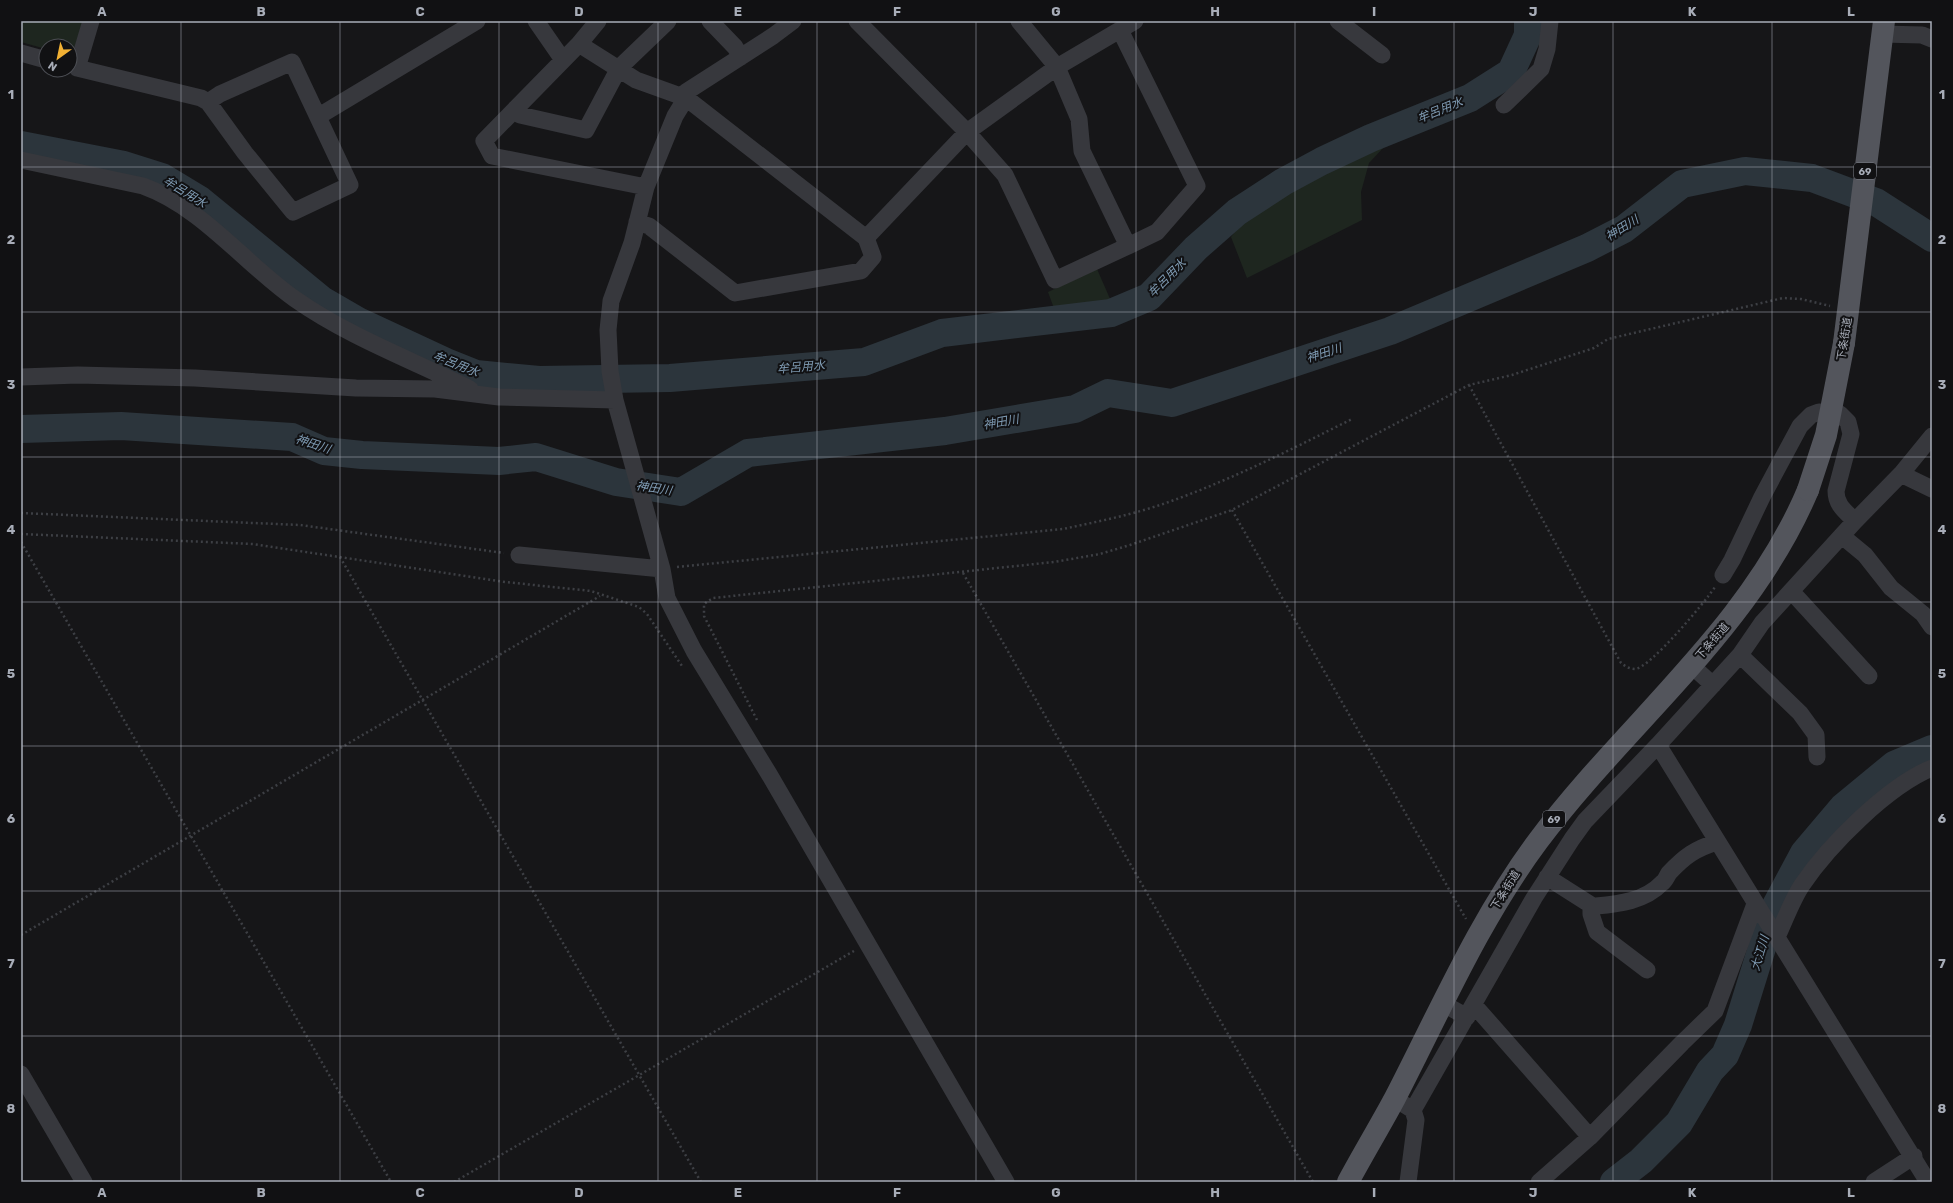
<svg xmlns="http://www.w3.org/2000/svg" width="1953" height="1203" font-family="Rubik,'Noto Sans JP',sans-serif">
<rect width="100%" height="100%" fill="#161618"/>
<path fill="#1e261f" d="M 21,21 L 83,21 L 72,55 L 70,54 L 70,46 L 46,46 L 46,49 L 21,42 Z
M 1384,147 L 1369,163 L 1361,192 L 1362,220 L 1247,278 L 1231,237 L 1245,218 L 1329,171 Z
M 1097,269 L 1111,301 L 1103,306 L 1055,311 L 1048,292 Z"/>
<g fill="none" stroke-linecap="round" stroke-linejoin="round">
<path stroke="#2c353c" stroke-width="28" d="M 21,145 L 124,165 L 162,177 L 200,200 L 322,300 L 360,322 L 446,362 L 476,374 L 539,380 L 670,378 L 864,362 L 942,333 L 1111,313 L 1149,297 L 1196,248 L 1237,212 L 1283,182 L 1322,161 L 1371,138 L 1470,98 L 1511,72 L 1528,35 L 1528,21
M 21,429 L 121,426 L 292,437 L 324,451 L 362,455 L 499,461 L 536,457 L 616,482 L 681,492 L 748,453 L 945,431 L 1075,409 L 1108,393 L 1172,403 L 1390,331 L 1587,248 L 1624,229 L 1682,184 L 1745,171 L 1812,178 L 1876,202 L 1932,238
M 1614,1182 L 1641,1161 L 1679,1123 L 1710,1071 L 1725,1055 L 1738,1025 L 1774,909 L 1804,853 L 1843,807 L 1894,765 L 1932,749"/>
<path stroke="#3d3f44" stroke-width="2.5" stroke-dasharray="2 3" stroke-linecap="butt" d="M 1469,385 L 1621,663 C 1625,666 1629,669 1635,669 C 1650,668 1705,602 1715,587
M 1232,510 L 1466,919
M 21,513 L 300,525 L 504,553
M 21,534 L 253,544 L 505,582 L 591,591 L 639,607 L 647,614 L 682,666
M 21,542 L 391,1182
M 340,557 L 701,1182
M 677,567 L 1063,529 C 1096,522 1131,515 1163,504 C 1229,481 1290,450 1352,419
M 963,573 L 1313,1182
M 757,720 L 704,616 L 704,604 L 713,598 L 1054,562 L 1100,554 L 1130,545 L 1232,510 L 1469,385 L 1512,375 L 1594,348 L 1608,339 L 1783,298 L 1801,299 L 1830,306
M 21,935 L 600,596
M 454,1182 L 854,951"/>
<path stroke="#37383d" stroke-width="17" d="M 91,21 L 77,68 L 201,98 L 208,102 L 245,153 L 293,212 L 350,185 L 292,62 L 220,94 L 208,102
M 536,21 L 563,60
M 598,21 L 579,44 L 484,141 L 492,156 L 646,187
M 710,21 L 735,47 L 741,57
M 793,21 L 773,36 L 686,92 L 686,98 L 675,116 L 646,187 L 632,243 L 611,301 L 608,330 L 610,371 L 615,400 L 662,569 L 667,598 L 694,651 L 769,774 L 1006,1182
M 857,21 L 967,132 L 1005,175 L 1055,280 L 1128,246
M 1019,21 L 1057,67 L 1079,119 L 1082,151 L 1128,246 L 1157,232 L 1197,186 L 1120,30
M 1338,21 L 1382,55
M 1882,34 L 1922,35 L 1932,39
M 579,44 L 636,80 L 686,98 L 866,238
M 21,53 L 46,60
M 1504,105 L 1541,69 L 1547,49 L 1550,21
M 515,109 L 520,115 L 586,130 L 619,68 L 668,21
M 319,116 L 477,21
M 21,160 L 143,186 C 202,207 245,264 295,299 C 349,337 412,360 470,389
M 637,222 L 649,226 L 735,293 L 861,271 L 873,257 L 866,238 L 967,132 L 1057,67 L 1135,21
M 21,377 L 78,375 L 195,378 L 356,388 L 435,389 L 499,397 L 615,400
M 1901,474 L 1932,489
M 1842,536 L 1865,555 L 1891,588 L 1923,614 L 1932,627
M 519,555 L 662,569
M 1723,575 L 1732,560 L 1762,497 L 1800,426 L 1811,415 L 1819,412 L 1840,414 L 1848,422 L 1851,434 L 1836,491 C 1836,505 1845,511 1855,521
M 1792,592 L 1869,676
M 1740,655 L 1800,713 L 1816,735 L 1817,757
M 1691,665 L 1713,685
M 1658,745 L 1928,1182
M 1547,877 L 1591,905 L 1596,906 C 1619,904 1645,901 1662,883 C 1665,881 1667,876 1669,873 C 1685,856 1695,849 1717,842
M 1591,905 L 1591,914 L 1597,932 L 1647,970
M 1777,937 C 1785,920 1792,900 1802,885 C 1829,845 1888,786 1932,768
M 1442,1003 L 1467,1017
M 1474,1005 L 1590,1137 L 1682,1043 L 1715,1011 L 1755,904
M 21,1074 L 84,1182
M 1405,1105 L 1413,1110 L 1416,1120 L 1408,1182
M 1413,1110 L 1534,898 L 1572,839 L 1585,821 L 1658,745 L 1740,655 L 1762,623 L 1855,521 L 1901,474 L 1932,436
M 1539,1182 L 1590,1137
M 1874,1182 L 1914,1156"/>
<path stroke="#53555c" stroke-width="22" d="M 1844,343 L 1884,21
M 1348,1182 C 1363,1154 1380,1126 1395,1098 C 1440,1011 1479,920 1538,841 C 1627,722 1749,630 1808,490"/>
<path stroke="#53555c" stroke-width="22" d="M 1808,490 L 1826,435 L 1844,343"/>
</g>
<path fill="none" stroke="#a8adb8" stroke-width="1" stroke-opacity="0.55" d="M 181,21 L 181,1182M 340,21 L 340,1182M 499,21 L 499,1182M 658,21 L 658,1182M 817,21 L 817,1182M 976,21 L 976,1182M 1136,21 L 1136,1182M 1295,21 L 1295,1182M 1454,21 L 1454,1182M 1613,21 L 1613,1182M 1772,21 L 1772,1182M 21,167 L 1932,167M 21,312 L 1932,312M 21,457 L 1932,457M 21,602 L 1932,602M 21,746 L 1932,746M 21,891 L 1932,891M 21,1036 L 1932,1036"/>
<g text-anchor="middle" stroke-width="4" stroke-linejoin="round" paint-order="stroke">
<g fill="#111113" stroke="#7b7e86" stroke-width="1">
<rect x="1854" y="163" width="22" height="16" rx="3"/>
<rect x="1543" y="811" width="22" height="16" rx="3"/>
</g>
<g font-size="10" font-weight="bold" fill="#a8adb8">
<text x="1865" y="175">69</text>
<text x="1554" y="823">69</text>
</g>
<g font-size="11" fill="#a8adb8" stroke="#111113">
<text transform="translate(1844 339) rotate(-81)" y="4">下条街道</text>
<text transform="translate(1712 641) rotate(-49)" y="4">下条街道</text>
<text transform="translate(1505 890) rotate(-58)" y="4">下条街道</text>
</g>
<g font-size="12" font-style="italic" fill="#7f9bb3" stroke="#111113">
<text transform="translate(1440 110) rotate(-22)" y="4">牟呂用水</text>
<text transform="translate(185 192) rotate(32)" y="4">牟呂用水</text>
<text transform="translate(1622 228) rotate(-32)" y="4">神田川</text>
<text transform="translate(1167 278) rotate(-45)" y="4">牟呂用水</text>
<text transform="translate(1324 353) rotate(-18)" y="4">神田川</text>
<text transform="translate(456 364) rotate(22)" y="4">牟呂用水</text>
<text transform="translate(801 367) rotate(-5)" y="4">牟呂用水</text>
<text transform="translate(1001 422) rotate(-10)" y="4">神田川</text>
<text transform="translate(313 444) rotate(18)" y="4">神田川</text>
<text transform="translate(654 488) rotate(9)" y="4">神田川</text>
<text transform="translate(1760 953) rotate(-73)" y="4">大江川</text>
</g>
</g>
<rect width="1953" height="1203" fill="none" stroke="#111113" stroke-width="44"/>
<g transform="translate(58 58) rotate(213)"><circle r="19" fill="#111113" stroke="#4d4f55"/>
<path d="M0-3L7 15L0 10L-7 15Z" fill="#f2b134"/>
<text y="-6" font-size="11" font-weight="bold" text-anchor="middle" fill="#a8adb8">N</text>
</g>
<rect x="22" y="22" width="1909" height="1159" fill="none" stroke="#a8adb8" stroke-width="1.5"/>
<g font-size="13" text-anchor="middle" font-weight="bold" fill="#a8adb8">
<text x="102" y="16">A</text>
<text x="261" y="16">B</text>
<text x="420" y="16">C</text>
<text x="579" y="16">D</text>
<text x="738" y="16">E</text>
<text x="897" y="16">F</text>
<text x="1056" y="16">G</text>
<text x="1215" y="16">H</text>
<text x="1374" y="16">I</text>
<text x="1533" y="16">J</text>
<text x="1692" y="16">K</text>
<text x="1851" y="16">L</text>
<text x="11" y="99">1</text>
<text x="1942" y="99">1</text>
<text x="11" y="244">2</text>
<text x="1942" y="244">2</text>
<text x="11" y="389">3</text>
<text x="1942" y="389">3</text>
<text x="11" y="534">4</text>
<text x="1942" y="534">4</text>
<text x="11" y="678">5</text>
<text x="1942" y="678">5</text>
<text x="11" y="823">6</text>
<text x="1942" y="823">6</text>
<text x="11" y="968">7</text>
<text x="1942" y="968">7</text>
<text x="11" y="1113">8</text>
<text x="1942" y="1113">8</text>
<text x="102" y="1197">A</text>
<text x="261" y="1197">B</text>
<text x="420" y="1197">C</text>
<text x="579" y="1197">D</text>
<text x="738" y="1197">E</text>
<text x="897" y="1197">F</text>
<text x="1056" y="1197">G</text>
<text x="1215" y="1197">H</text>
<text x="1374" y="1197">I</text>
<text x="1533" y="1197">J</text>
<text x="1692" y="1197">K</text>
<text x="1851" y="1197">L</text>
</g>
</svg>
